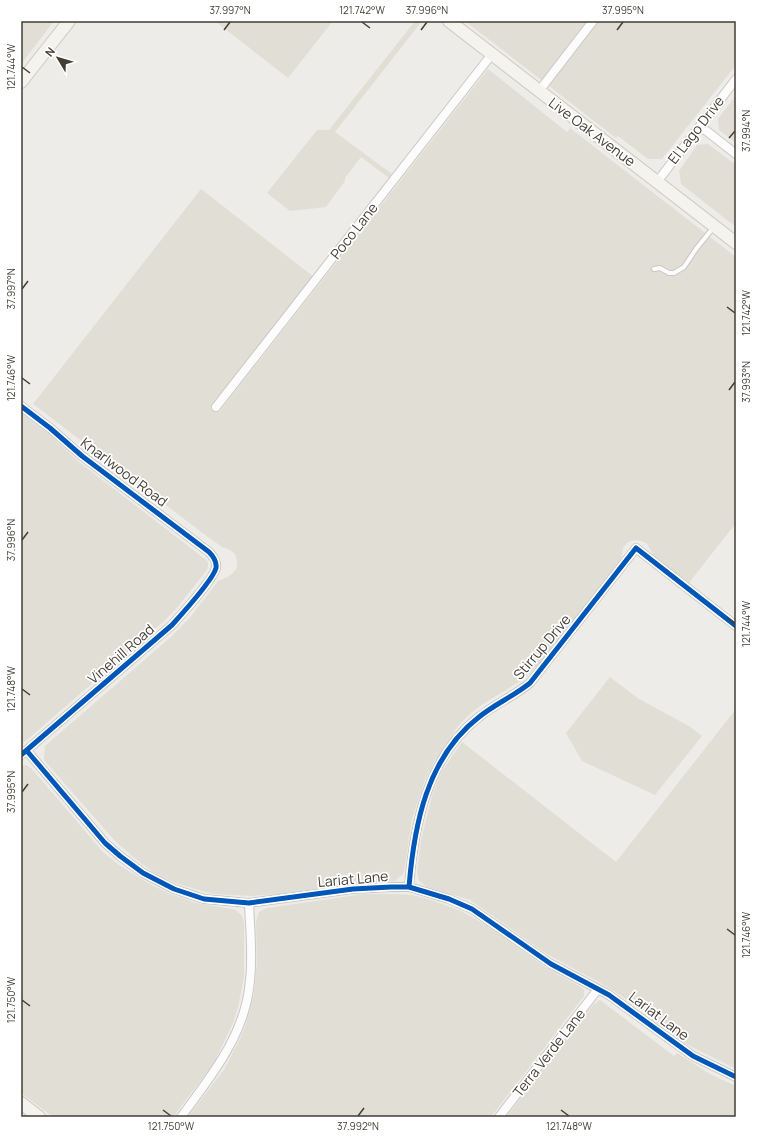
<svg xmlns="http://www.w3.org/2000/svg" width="757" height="1138" font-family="Manrope,sans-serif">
<rect width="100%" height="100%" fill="#eeece8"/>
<path fill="#e1ded5" d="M 21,21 L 54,21 L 22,63 L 21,63 Z
M 215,21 L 333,21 L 288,78 Z
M 415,21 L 422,21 L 335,132 L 392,174 L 389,178 L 361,157 L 345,178 L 345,181 L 326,207 L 290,211 L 267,193 L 317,130 L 329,130 Z
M 465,21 L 736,21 L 736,65 L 662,159 L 648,159 L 618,136 L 616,138 Z
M 488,69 L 567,132 L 570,128 L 736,257 L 736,523 L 688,584 L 655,558 L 647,544 L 642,541 L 635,540 L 628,542 L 623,547 L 621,562 L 546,657 L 524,679 L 483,704 L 471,713 L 458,726 L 434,762 L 424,783 L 412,819 L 404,872 L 402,875 L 395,881 L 356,883 L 279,894 L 252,896 L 213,894 L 178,884 L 158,875 L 143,865 L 116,842 L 44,760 L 45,746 L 172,636 L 192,615 L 218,581 L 228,577 L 234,572 L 237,568 L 237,562 L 235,554 L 230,550 L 222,547 L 204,534 L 33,404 L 201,189 L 314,277 L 212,406 L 219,412 Z
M 736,95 L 736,143 L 719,130 L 718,119 Z
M 708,144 L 736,165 L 736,227 L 681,184 L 679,171 L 697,145 Z
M 21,412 L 50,435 L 79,462 L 205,559 L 208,562 L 208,567 L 206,571 L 177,608 L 164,621 L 21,745 Z
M 610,677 L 639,699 L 689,726 L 702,736 L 655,795 L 582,761 L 566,733 Z
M 736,709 L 736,1069 L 684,1043 L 633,1003 L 602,984 L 547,954 L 470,900 L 427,887 L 419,881 L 417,872 L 421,840 L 433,792 L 442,771 L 462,742 L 616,862 Z
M 26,765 L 32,769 L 103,852 L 119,865 L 148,883 L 168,893 L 196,903 L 232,909 L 236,910 L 242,916 L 244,923 L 244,977 L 238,1007 L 233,1023 L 214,1063 L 173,1117 L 53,1117 L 21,1093 L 21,767 Z
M 364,894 L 394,894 L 412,895 L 425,898 L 459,910 L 486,925 L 545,967 L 579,986 L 584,990 L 584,996 L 491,1117 L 188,1117 L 225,1068 L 239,1041 L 245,1027 L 254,994 L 257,961 L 256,921 L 259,912 L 267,908 Z
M 600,1000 L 674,1056 L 677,1053 L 710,1074 L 736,1086 L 736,1117 L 506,1117 L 593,1005 Z"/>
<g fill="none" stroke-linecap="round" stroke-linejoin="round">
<defs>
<path id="lane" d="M 654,269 L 660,268 L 669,273 L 674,273 L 684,267 L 696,249 L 713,228"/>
<path id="street" d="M 539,91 L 593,21
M 700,126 L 736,154
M 657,182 L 736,79
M 21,406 L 50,428 L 82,456 L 209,552 C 213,556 217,561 216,568 C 213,580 181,615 172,625 L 21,755
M 216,407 L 492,54
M 27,751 L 105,843 L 120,856 L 143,873 L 174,889 L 204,899 L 249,903 L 353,889 L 391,887 L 409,887 L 449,899 L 472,909 L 551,964 L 609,995 L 693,1056 L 736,1077
M 409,887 C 414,825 427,757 479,717 C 495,704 514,696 530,683 L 636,548 L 736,626
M 181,1117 C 212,1075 246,1034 250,980 C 253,955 250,929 249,903
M 499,1117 L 598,989"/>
<path id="secondary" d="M 449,21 L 736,243
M 21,82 L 69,21
M 21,1103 L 39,1117"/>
</defs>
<use href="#lane" stroke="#cac8c4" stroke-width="6"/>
<use href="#street" stroke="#cac8c4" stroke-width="10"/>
<use href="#secondary" stroke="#ccc9bf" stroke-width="14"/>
<use href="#lane" stroke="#fcfcfc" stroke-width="4"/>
<use href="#street" stroke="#fcfcfc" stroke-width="8"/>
<use href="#secondary" stroke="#f5f3ee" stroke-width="12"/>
<defs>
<path id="cycleway" d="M 21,406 L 50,428 L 82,456 L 209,552 C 213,556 217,561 216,568 C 213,580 181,615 172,625 L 21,755
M 27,751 L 105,843 L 120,856 L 143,873 L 174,889 L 204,899 L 249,903 L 353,889 L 391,887 L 409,887 L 449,899 L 472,909 L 551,964 L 609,995 L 693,1056 L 736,1077
M 409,887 C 414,825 427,757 479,717 C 495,704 514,696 530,683 L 636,548 L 736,626"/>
</defs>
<use href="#cycleway" stroke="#fff" stroke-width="8"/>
<use href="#cycleway" stroke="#0057b8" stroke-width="5"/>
</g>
<path fill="none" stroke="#433d35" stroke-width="1.5" d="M 362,22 L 370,28M 224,30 L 230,22M 421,30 L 427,22M 617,30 L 623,22M 22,67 L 30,73M 729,138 L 735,131M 22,289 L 28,281M 727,307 L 735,313M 22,378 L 30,384M 729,390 L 735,382M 22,540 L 28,532M 727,618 L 735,624M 22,689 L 30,695M 22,792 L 28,784M 727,929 L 735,935M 22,1000 L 30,1006M 163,1110 L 171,1116M 561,1110 L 569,1116M 358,1116 L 364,1108"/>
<g text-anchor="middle" stroke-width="3.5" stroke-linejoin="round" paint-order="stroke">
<g font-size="14" fill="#433d35" stroke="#fff">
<text transform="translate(696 130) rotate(-52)" y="5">El Lago Drive</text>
<text transform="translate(592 132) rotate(37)" y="5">Live Oak Avenue</text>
<text transform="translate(354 231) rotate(-52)" y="5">Poco Lane</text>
<text transform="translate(124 472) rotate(37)" y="5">Knarlwood Road</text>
<text transform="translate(542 647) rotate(-50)" y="5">Stirrup Drive</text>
<text transform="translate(121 654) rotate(-41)" y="5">Vinehill Road</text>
<text transform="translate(353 879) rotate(-5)" y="5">Lariat Lane</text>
<text transform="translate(659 1016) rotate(37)" y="5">Lariat Lane</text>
<text transform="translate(549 1053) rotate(-52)" y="5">Terra Verde Lane</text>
</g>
</g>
<rect width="757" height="1138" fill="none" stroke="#ffffff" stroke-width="44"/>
<g transform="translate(58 58) rotate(308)" stroke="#ffffff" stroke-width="3" paint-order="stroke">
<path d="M0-3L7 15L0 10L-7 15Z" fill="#433d35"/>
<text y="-6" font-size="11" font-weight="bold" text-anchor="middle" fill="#433d35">N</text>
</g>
<rect x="22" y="22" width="713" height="1094" fill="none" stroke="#433d35" stroke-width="1.5"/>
<g font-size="10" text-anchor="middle" fill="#433d35">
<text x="230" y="14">37.997°N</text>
<text x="362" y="14">121.742°W</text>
<text x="427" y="14">37.996°N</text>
<text x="623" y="14">37.995°N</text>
<text transform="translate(11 67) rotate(-90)" y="4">121.744°W</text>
<text transform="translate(746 131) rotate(-90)" y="4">37.994°N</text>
<text transform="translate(11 289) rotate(-90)" y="4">37.997°N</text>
<text transform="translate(746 313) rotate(-90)" y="4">121.742°W</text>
<text transform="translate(11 378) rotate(-90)" y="4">121.746°W</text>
<text transform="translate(746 382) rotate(-90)" y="4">37.993°N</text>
<text transform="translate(11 540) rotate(-90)" y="4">37.996°N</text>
<text transform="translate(746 624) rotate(-90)" y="4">121.744°W</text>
<text transform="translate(11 689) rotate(-90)" y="4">121.748°W</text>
<text transform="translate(11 792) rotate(-90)" y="4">37.995°N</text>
<text transform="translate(746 935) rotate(-90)" y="4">121.746°W</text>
<text transform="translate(11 1000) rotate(-90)" y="4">121.750°W</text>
<text x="171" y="1130">121.750°W</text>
<text x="358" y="1130">37.992°N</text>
<text x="569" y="1130">121.748°W</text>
</g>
</svg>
